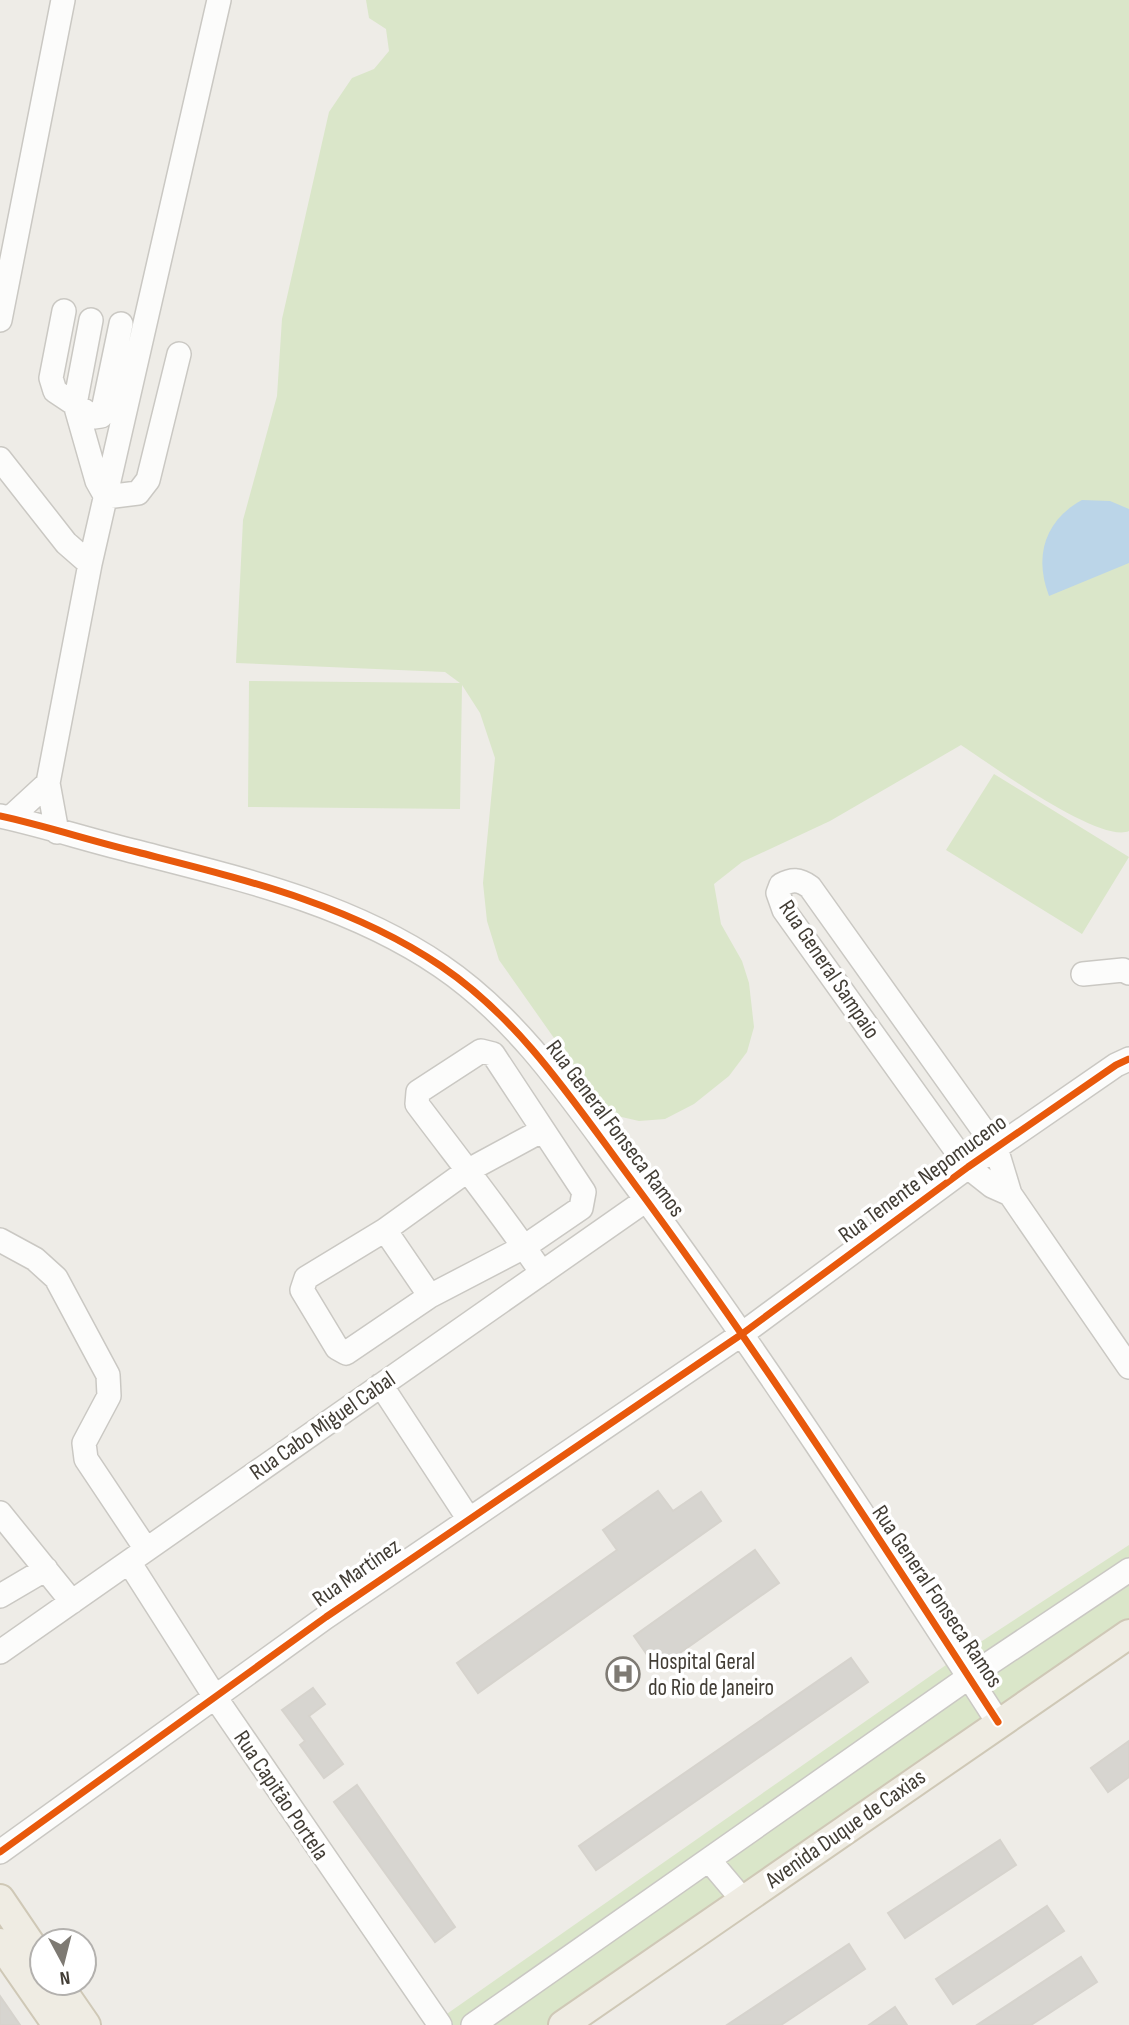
<svg xmlns="http://www.w3.org/2000/svg" width="1129" height="2025" font-family="'Sofia Sans Condensed',sans-serif">
<rect width="100%" height="100%" fill="#eeece7"/>
<path fill="#dae6c9" d="M 366,0 L 1129,0 L 1129,831 C 1100,844 990,764 961,745 L 830,821 L 742,862 L 714,884 L 721,924 L 742,961 L 749,983 L 754,1027 L 747,1052 L 729,1076 L 694,1104 L 665,1119 L 639,1121 L 613,1115 L 592,1092 L 499,960 L 487,921 L 483,883 L 495,758 L 480,713 L 462,685 L 460,809 L 248,807 L 249,681 L 460,683 L 445,672 L 236,663 L 243,520 L 277,396 L 282,319 L 329,112 L 352,78 L 374,69 L 389,51 L 386,29 L 369,18 Z
M 994,774 L 1129,857 L 1082,934 L 946,850 Z
M 1129,1545 L 1129,1638 L 568,2025 L 431,2025 L 956,1658 Z"/>
<path fill="#bbd5e8" d="M 1082,500 L 1110,501 L 1129,509 L 1129,563 L 1049,596 C 1034,557 1044,521 1082,500 Z"/>
<path fill="#d7d5d0" stroke="#d6d3cd" stroke-width="2" d="M 658,1491 L 673,1511 L 701,1492 L 721,1521 L 478,1693 L 457,1663 L 617,1550 L 603,1530 Z
M 755,1550 L 779,1583 L 657,1669 L 634,1636 Z
M 851,1658 L 868,1682 L 596,1870 L 579,1846 Z
M 313,1688 L 325,1704 L 309,1716 L 343,1764 L 324,1778 L 300,1745 L 305,1741 L 282,1710 Z
M 1129,1741 L 1129,1777 L 1108,1792 L 1091,1768 Z
M 357,1785 L 455,1927 L 435,1942 L 334,1802 Z
M 1000,1840 L 1016,1865 L 905,1938 L 888,1913 Z
M 1047,1906 L 1064,1931 L 953,2004 L 936,1979 Z
M 849,1944 L 865,1969 L 781,2025 L 727,2025 Z
M 1081,1957 L 1097,1982 L 1031,2025 L 977,2025 Z
M 0,1996 L 20,2025 L 0,2025 Z
M 895,2007 L 907,2025 L 869,2025 Z"/>
<g fill="none" stroke-linecap="round" stroke-linejoin="round">
<defs>
<path id="minor" d="M 64,311 L 51,378 L 55,391 L 94,417 L 101,416 L 103,410 L 121,324
M 0,320 L 63,0
M 91,320 L 75,404 L 97,481 L 106,497 L 138,493 L 148,480 L 179,354
M 0,459 L 66,543 L 90,564
M 0,816 C 46,826 91,841 137,852 C 242,879 350,904 441,966 C 522,1021 575,1104 633,1182 C 761,1355 881,1541 998,1722
M 10,818 L 48,783
M 57,832 L 48,783 L 90,564 L 219,0
M 1083,974 L 1123,970 L 1129,973
M 1010,1194 L 992,1186 L 968,1167 L 784,910 L 778,893 L 781,885 C 792,879 799,879 810,887 L 996,1148 L 1010,1194 L 1129,1367
M 385,1230 L 430,1296
M 0,1240 L 35,1259 L 56,1278 L 108,1375 L 109,1396 L 84,1443 L 86,1459 L 146,1549
M 542,1273 C 503,1215 459,1160 417,1104 L 418,1092 L 481,1051 L 493,1054 L 584,1192 L 581,1208 L 524,1247 L 430,1296 L 346,1353 L 337,1348 L 302,1290 L 306,1278 L 385,1230 L 467,1171 L 543,1130
M 381,1385 L 468,1518
M 0,1513 L 72,1602
M 129,1562 L 215,1697 L 440,2025
M 0,1596 L 46,1569
M 0,1652 L 646,1200
M 0,1852 L 326,1617 L 742,1334 L 968,1167 L 1116,1065 L 1129,1059
M 709,1860 L 742,1899
M 473,2025 L 969,1677 L 1129,1570"/>
<path id="major" d="M 0,1899 L 42,1961
M 0,1943 L 57,2025
M 57,1983 L 86,2025
M 563,2025 L 1129,1634"/>
</defs>
<use href="#minor" stroke="#cac8c3" stroke-width="26"/>
<use href="#major" stroke="#cfc8b6" stroke-width="32"/>
<use href="#minor" stroke="#fcfcfb" stroke-width="23"/>
<use href="#major" stroke="#efece3" stroke-width="28"/>
<defs>
<path id="cycleway" d="M 0,816 C 46,826 91,841 137,852 C 242,879 350,904 441,966 C 522,1021 575,1104 633,1182 C 761,1355 881,1541 998,1722
M 0,1852 L 326,1617 L 742,1334 L 968,1167 L 1116,1065 L 1129,1059"/>
</defs>
<use href="#cycleway" stroke="#fff" stroke-width="11"/>
<use href="#cycleway" stroke="#e8590c" stroke-width="7"/>
</g>
<defs>
<symbol id="hospital-ring" viewBox="-11 -11 22 22"><circle r="9.5" fill="#fff" stroke="#7e7a73" stroke-width="1.5"/><path d="M-5-5h3v3.5h4V-5h3V5h-3V1.5h-4V5h-3Z" fill="#7e7a73"/></symbol>
</defs>
<g fill-rule="evenodd">
<use href="#hospital-ring" x="604" y="1655" width="38" height="38"/>
</g>
<g text-anchor="middle" stroke-width="7" stroke-linejoin="round" paint-order="stroke">
<g font-size="23" fill="#423d35" stroke="#fff">
<text transform="translate(830 969) rotate(56)" y="8">Rua General Sampaio</text>
<text transform="translate(616 1128) rotate(53)" y="8">Rua General Fonseca Ramos</text>
<text transform="translate(922 1178) rotate(-36)" y="8">Rua Tenente Nepomuceno</text>
<text transform="translate(322 1425) rotate(-35)" y="8">Rua Cabo Miguel Cabal</text>
<text transform="translate(356 1572) rotate(-35)" y="8">Rua Martínez</text>
<text transform="translate(938 1596) rotate(56)" y="8">Rua General Fonseca Ramos</text>
<text transform="translate(282 1795) rotate(56)" y="8">Rua Capitão Portela</text>
<text transform="translate(845 1828) rotate(-35)" y="8">Avenida Duque de Caxias</text>
</g>
<g font-size="23" fill="#423d35" stroke="#fff" text-anchor="start">
<text x="648" y="1669">Hospital Geral<tspan x="648" dy="26">do Rio de Janeiro</tspan></text>
</g>
</g>
<g transform="translate(63 1962) rotate(173)"><circle r="33" fill="#ffffff" stroke="#b3b1ae" stroke-width="2"/>
<path d="M0-5L12 26L0 18L-12 26Z" fill="#7e7a73"/>
<text y="-10" font-size="19" font-weight="bold" text-anchor="middle" fill="#423d35">N</text>
</g>
</svg>
